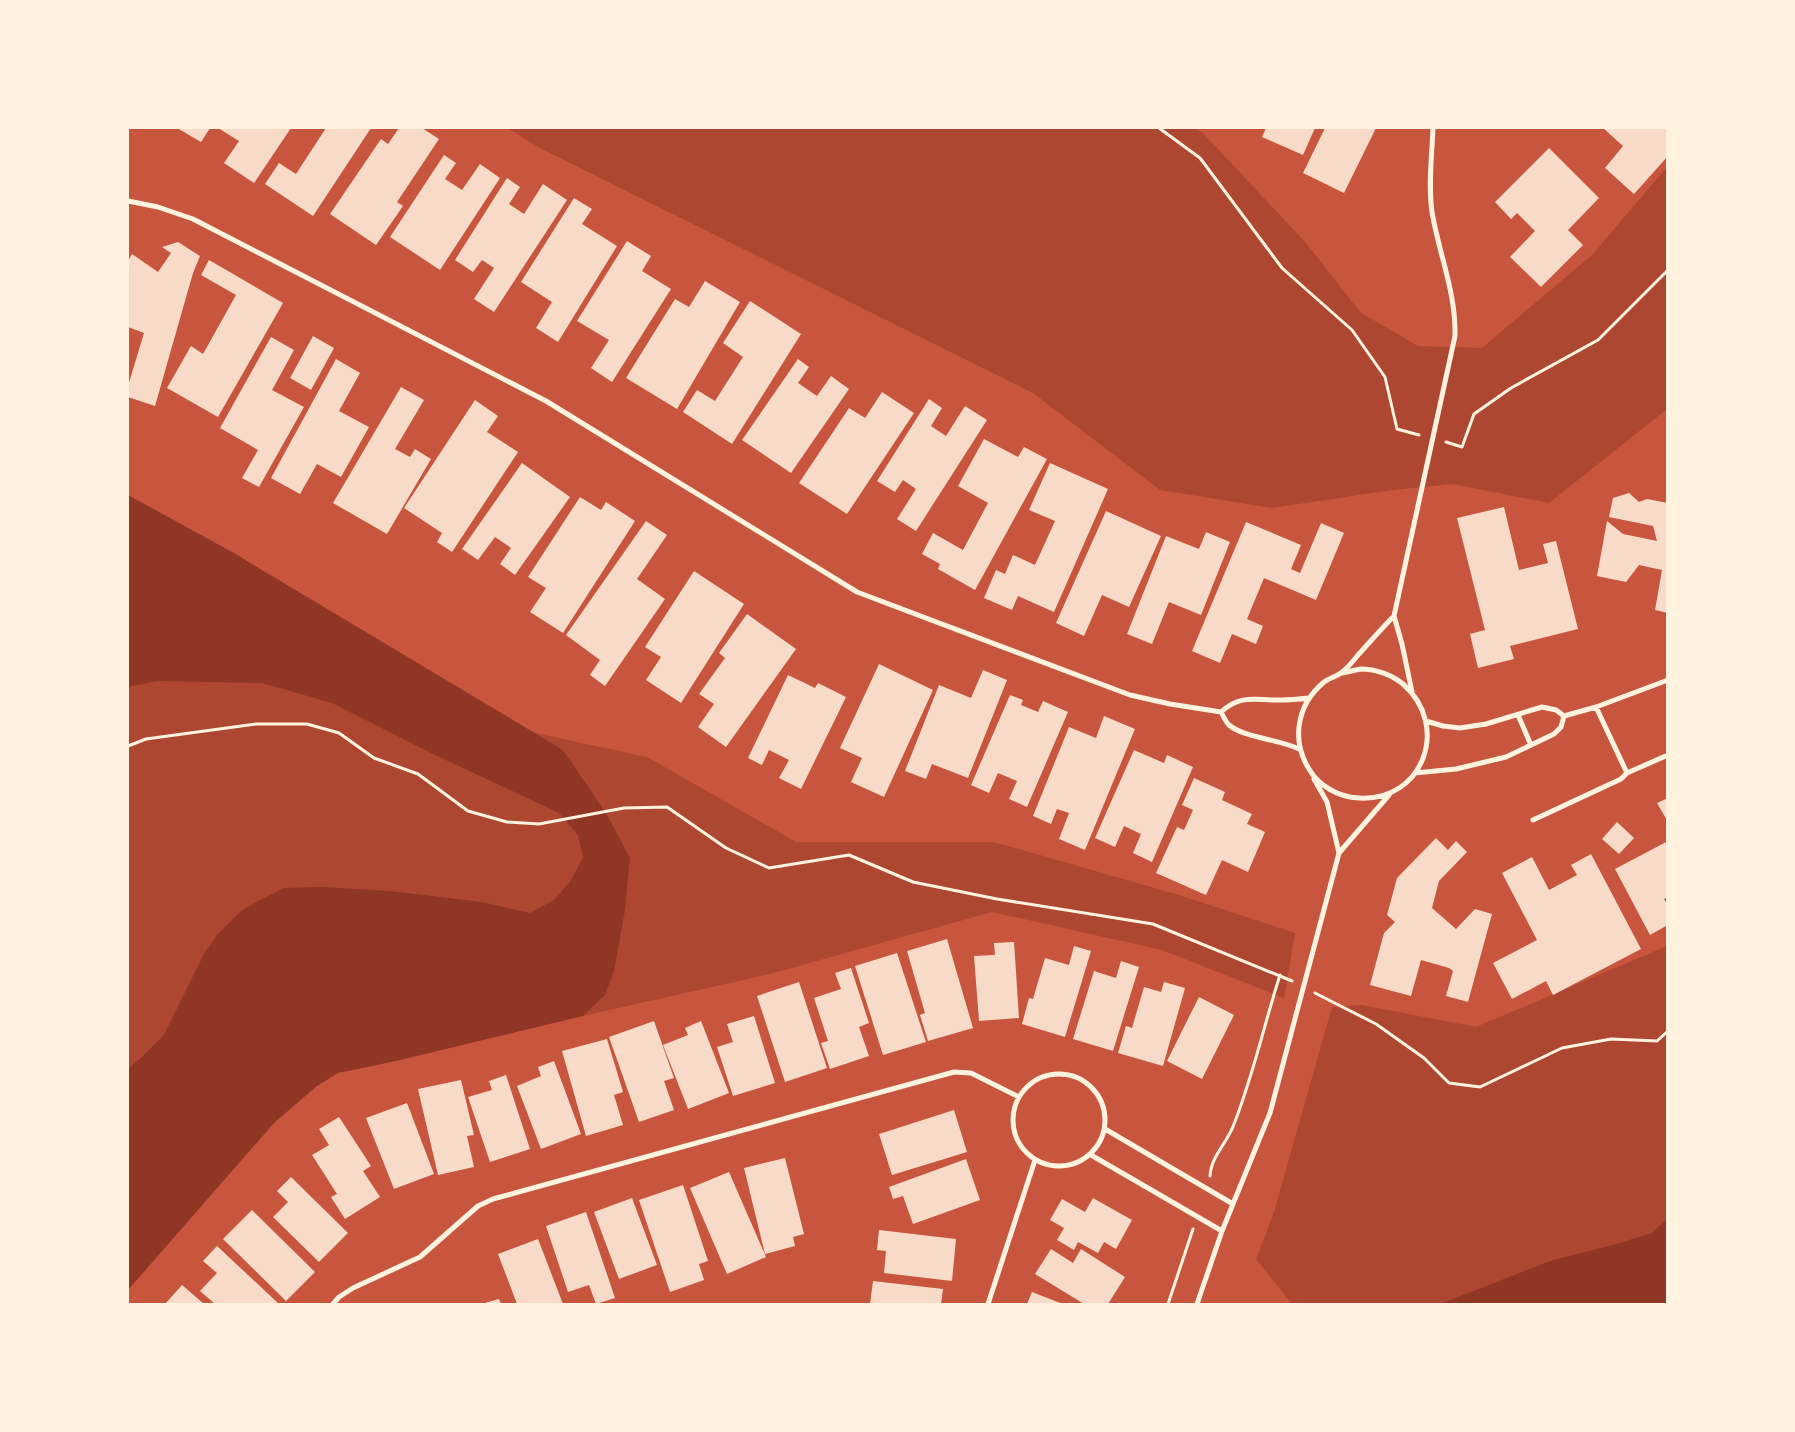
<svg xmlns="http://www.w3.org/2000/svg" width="1795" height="1432" font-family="'DM Sans',sans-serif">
<rect width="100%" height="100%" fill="#c8553d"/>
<path fill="#ae4732" d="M 507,128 L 1194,128 L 1202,132 L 1306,243 L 1360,312 L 1418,346 L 1482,348 L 1593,254 L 1667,167 L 1667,409 L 1549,503 L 1452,484 L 1392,490 L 1272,508 L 1160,490 L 1033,393 L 540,148 Z
M 216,656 L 381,700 L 647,757 L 796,842 L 994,842 L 1179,895 L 1295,933 L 1284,998 L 1162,950 L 992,912 L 770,974 L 583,1016 L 373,915 L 128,1084 L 128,669 Z
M 1667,946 L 1667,1268 L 1541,1304 L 1292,1304 L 1256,1259 L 1274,1212 L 1332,1007 L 1362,1005 L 1476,1027 Z"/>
<path fill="#8f3625" d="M 128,495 L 232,552 L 563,750 L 606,813 L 630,858 L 625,910 L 614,971 L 605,995 L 583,1016 L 396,1061 L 338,1073 L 317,1086 L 274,1123 L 128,1290 L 128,1069 L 144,1055 L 164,1035 L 205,952 L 219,933 L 242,910 L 283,888 L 324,887 L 390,891 L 482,902 L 530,913 L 554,900 L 569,883 L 583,858 L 578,835 L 559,813 L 433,754 L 332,703 L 262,683 L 156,681 L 128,687 Z
M 1667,1219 L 1667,1304 L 1440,1304 L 1550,1261 L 1613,1245 L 1652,1233 Z"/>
<path fill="#f7dbc8" d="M 177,128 L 210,128 L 201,142 Z
M 218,128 L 291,128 L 254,183 L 224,163 L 239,141 Z
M 326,128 L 371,128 L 313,216 L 265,184 L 279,163 L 296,174 Z
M 399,128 L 422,128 L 439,139 L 397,202 L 403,206 L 376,245 L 330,214 L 381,139 L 388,144 Z
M 1266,128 L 1315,128 L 1303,155 L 1262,137 Z
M 1325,128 L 1376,128 L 1344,193 L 1303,173 Z
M 1603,128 L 1668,128 L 1668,156 L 1634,194 L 1605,168 L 1623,146 Z
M 1549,148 L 1599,198 L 1568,230 L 1583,245 L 1541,287 L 1510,257 L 1535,231 L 1517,213 L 1511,219 L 1495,202 Z
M 444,155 L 456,163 L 445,179 L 462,190 L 480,164 L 500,178 L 440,270 L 390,237 Z
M 507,178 L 520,187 L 509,204 L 524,214 L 543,184 L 567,200 L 494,312 L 474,299 L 494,268 L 482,260 L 473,272 L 455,260 Z
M 574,198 L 592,209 L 582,224 L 617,246 L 558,342 L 536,328 L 552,302 L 521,282 Z
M 627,241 L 651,256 L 642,271 L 671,289 L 612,382 L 591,368 L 609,340 L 577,321 Z
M 178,242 L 200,256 L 193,273 L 155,406 L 128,397 L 128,386 L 144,333 L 128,327 L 128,261 L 132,254 L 158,272 L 171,253 L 162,247 Z
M 209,260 L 283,303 L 218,417 L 167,388 L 191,346 L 203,354 L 236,295 L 201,275 Z
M 705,281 L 740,302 L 677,409 L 626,378 L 675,299 L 689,307 Z
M 750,301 L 801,334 L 732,444 L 683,412 L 697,390 L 715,401 L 743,357 L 723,343 Z
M 313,336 L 334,348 L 311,390 L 290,378 Z
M 271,337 L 294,350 L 272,390 L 304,407 L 259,487 L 242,478 L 258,450 L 220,428 Z
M 336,359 L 360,373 L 339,411 L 369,427 L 341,477 L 317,464 L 300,494 L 271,478 Z
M 798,359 L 809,367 L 798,383 L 817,396 L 831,376 L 849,389 L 791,473 L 742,440 Z
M 401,387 L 424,400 L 395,449 L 410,457 L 415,449 L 431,459 L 387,534 L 333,503 Z
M 882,392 L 914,413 L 847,514 L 799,483 L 849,408 L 865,418 Z
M 929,399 L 942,408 L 931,426 L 946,436 L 965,406 L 987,420 L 916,531 L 897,519 L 916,489 L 903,480 L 895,492 L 877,481 Z
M 475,400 L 498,416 L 487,432 L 518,452 L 452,552 L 437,542 L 442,533 L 404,508 Z
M 984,439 L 1018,457 L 1024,447 L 1047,459 L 975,590 L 938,569 L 940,564 L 922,554 L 933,533 L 963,550 L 988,503 L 958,486 Z
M 522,463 L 570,497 L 515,575 L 500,564 L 511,548 L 495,537 L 478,560 L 462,549 Z
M 1050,463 L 1108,489 L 1054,612 L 1018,596 L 1012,610 L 984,598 L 996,570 L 1005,574 L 1013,555 L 1035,565 L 1055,521 L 1029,510 Z
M 1629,493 L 1639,502 L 1647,499 L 1668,503 L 1668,613 L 1655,610 L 1662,570 L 1639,565 L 1626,582 L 1597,576 L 1607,521 L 1623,534 L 1657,541 L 1653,526 L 1609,517 L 1613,498 Z
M 580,497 L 601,510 L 606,502 L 635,521 L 563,633 L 530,612 L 546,588 L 528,577 Z
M 1504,507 L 1519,570 L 1548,563 L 1543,544 L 1556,541 L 1578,629 L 1510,646 L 1514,659 L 1478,668 L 1470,634 L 1485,630 L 1457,518 Z
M 1106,511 L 1161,536 L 1129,607 L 1102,595 L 1084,636 L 1056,623 Z
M 646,521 L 667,535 L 637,579 L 665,599 L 605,686 L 590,675 L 600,660 L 566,635 Z
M 1246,522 L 1301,545 L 1291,569 L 1300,573 L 1321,523 L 1344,533 L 1316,600 L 1264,578 L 1247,619 L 1263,626 L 1256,644 L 1232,634 L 1220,663 L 1192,651 Z
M 1206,532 L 1230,542 L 1201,615 L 1169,602 L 1152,644 L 1127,634 L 1166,536 L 1199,549 Z
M 694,571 L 744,604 L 681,703 L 646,680 L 661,657 L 645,647 Z
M 747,614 L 796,649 L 726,747 L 698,727 L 714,704 L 699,694 L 725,658 L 719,653 Z
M 879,664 L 933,690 L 884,797 L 851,782 L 862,758 L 840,748 Z
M 983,670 L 1007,680 L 968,778 L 932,764 L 926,779 L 905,771 L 939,685 L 971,698 Z
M 788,675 L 815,688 L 818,683 L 846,697 L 801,789 L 779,778 L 789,760 L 769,750 L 762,765 L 748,758 Z
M 1010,695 L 1023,700 L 1021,705 L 1038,712 L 1043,701 L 1068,712 L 1027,807 L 1009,799 L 1017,781 L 998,773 L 989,793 L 971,785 Z
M 1104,716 L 1135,729 L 1085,850 L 1059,839 L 1069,813 L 1057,809 L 1051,824 L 1033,816 L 1069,727 L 1096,738 Z
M 1134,750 L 1164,763 L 1167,755 L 1193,767 L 1152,862 L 1133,853 L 1141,834 L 1124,826 L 1115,847 L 1095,838 Z
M 1194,778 L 1225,792 L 1222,800 L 1252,814 L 1247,824 L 1265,832 L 1248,872 L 1222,860 L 1206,895 L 1156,873 L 1177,827 L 1184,830 L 1193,810 L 1182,805 Z
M 1668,798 L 1668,822 L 1657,803 Z
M 1617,822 L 1634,838 L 1619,854 L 1602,839 Z
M 1436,838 L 1448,850 L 1456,841 L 1467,852 L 1439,881 L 1432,908 L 1456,929 L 1475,909 L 1492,914 L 1468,1002 L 1446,996 L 1453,971 L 1449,968 L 1421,960 L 1411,996 L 1370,985 L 1384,933 L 1395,922 L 1387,915 L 1397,878 Z
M 1668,841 L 1668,897 L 1664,899 L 1668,906 L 1668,925 L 1650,935 L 1615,869 Z
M 1591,854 L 1641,949 L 1553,995 L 1546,981 L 1512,999 L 1493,963 L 1537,940 L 1502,873 L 1532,857 L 1549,890 L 1577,875 L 1571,865 Z
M 947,939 L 973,1028 L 928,1041 L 920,1015 L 925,1013 L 907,951 Z
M 1014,942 L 1019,1018 L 979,1021 L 974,956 L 995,955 L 994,943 Z
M 1074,946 L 1091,951 L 1065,1037 L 1022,1024 L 1029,998 L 1033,999 L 1045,958 L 1069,965 Z
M 897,953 L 926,1042 L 883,1055 L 855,966 Z
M 1121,961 L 1139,967 L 1113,1051 L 1073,1039 L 1094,971 L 1116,978 Z
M 851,968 L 869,1023 L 859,1027 L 869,1056 L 830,1069 L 821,1043 L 828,1041 L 814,998 L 841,989 L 835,973 Z
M 799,982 L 827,1068 L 785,1082 L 757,996 Z
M 1164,982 L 1185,988 L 1163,1066 L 1118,1053 L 1126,1026 L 1132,1028 L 1144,987 L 1161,992 Z
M 1199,997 L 1234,1015 L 1202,1079 L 1167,1061 Z
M 754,1016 L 775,1083 L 733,1096 L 717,1047 L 733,1042 L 727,1024 Z
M 654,1021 L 674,1078 L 664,1081 L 674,1110 L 639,1122 L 609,1037 Z
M 701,1021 L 729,1093 L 688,1109 L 663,1045 L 688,1035 L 685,1028 Z
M 607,1039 L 623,1092 L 614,1095 L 623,1125 L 586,1136 L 562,1051 Z
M 554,1061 L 581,1134 L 541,1149 L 517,1086 L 541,1076 L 538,1067 Z
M 506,1075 L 530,1149 L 490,1162 L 468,1097 L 492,1090 L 489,1081 Z
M 461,1080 L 474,1135 L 467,1136 L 474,1167 L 438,1175 L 418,1089 Z
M 407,1103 L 434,1174 L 394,1189 L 366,1118 Z
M 954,1110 L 967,1152 L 892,1175 L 879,1134 Z
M 339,1117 L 371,1166 L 363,1171 L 380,1197 L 345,1219 L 331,1197 L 337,1194 L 312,1155 L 329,1145 L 319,1129 Z
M 785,1158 L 804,1234 L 793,1237 L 795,1246 L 765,1254 L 744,1168 Z
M 966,1159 L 980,1200 L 913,1224 L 903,1196 L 893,1199 L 889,1187 Z
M 729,1172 L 766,1257 L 727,1274 L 690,1188 Z
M 291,1177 L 348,1233 L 319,1262 L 273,1217 L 288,1202 L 277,1191 Z
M 683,1185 L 708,1261 L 699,1264 L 704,1280 L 670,1292 L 639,1200 Z
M 632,1198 L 657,1265 L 619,1279 L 594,1212 Z
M 1093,1198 L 1132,1220 L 1116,1249 L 1104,1242 L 1098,1253 L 1078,1242 L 1074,1250 L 1057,1240 L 1064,1228 L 1050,1220 L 1062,1199 L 1085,1212 Z
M 252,1210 L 315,1272 L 286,1301 L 223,1239 Z
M 586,1212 L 615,1298 L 596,1304 L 589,1285 L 568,1292 L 546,1226 Z
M 879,1230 L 956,1239 L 952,1281 L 884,1273 L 886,1251 L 877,1250 Z
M 538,1239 L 563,1304 L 517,1304 L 498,1254 Z
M 217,1246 L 279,1304 L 215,1304 L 200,1291 L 217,1273 L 203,1261 Z
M 1051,1249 L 1073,1263 L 1081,1249 L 1125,1277 L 1108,1304 L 1084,1304 L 1035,1274 Z
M 873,1281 L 943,1289 L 941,1304 L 870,1304 Z
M 182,1285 L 204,1304 L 165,1304 Z
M 1032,1292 L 1063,1304 L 1027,1304 Z
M 499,1299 L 501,1304 L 481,1304 Z"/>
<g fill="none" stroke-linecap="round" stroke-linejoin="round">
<path stroke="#fff3e0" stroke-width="3" d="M 1159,128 L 1200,158 L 1282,268 L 1352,330 L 1385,377 L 1397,429 L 1419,435
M 1446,442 L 1462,447 L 1474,414 L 1511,388 L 1598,340 L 1668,270
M 128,746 L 146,739 L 256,724 L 307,724 L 339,733 L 374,758 L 418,774 L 468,811 L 507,822 L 539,824 L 624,808 L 667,807 L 726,848 L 769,868 L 849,855 L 913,882 L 997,899 L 1153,924 L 1292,981
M 1315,993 L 1376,1024 L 1424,1058 L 1449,1083 L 1480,1087 L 1562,1048 L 1611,1039 L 1657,1041 L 1668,1031
M 1210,1176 C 1211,1156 1228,1142 1234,1124 C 1253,1076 1264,1025 1280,975
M 1168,1304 L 1193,1229"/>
<path stroke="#fff3e0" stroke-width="5" d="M 128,201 L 158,207 L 193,219 L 546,401 L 857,592 L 1130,695 L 1170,704 L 1221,712
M 1394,616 L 1455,336 C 1456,292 1439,254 1432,212 C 1428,184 1432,155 1433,128
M 1342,673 C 1348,672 1355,670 1361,669 C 1376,669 1392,675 1403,684 C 1451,726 1423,802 1359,798 C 1338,797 1319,786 1309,769 C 1291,740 1297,705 1323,683 C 1328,678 1337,677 1342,672 C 1348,668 1353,661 1358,655 C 1370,642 1381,629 1394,616 L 1402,644 L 1412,692
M 1596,707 L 1627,773
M 1518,715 L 1531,745
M 1564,716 L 1596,707 L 1668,680
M 1299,749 C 1279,739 1244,738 1229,725 C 1226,722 1223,716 1221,712 C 1242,693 1257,701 1281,700 C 1291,700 1300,699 1309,698
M 1415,773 L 1456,769 L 1506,757 L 1554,734 L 1561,727 L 1564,716 L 1556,710 L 1542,707 L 1486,724 L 1460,728 L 1443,726 L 1426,721
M 1314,779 L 1327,802 L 1339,853 L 1389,795
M 1533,820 L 1621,779 L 1627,773 L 1668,755
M1013 1120a46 46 0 1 1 92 0a46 46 0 1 1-92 0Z
M 1105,1129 L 1233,1204
M 1091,1155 L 1222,1231
M 333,1304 L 339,1297 L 353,1288 L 420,1257 L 478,1206 L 493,1199 L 954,1072 L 971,1073 L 1019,1097
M 988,1304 L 1035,1160
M 1197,1304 L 1222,1231 L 1270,1113 L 1339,853"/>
</g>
<rect width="1795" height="1432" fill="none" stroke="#fff3e0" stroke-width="258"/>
</svg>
